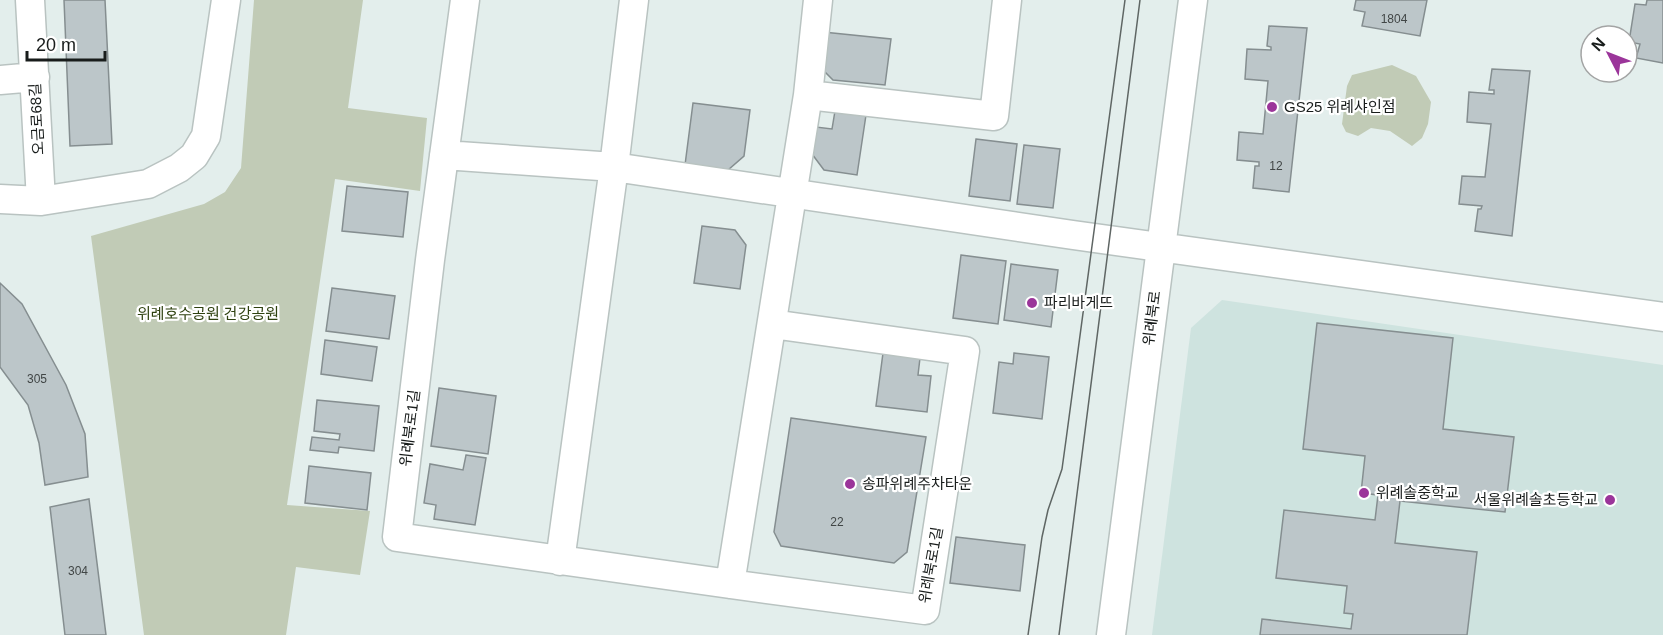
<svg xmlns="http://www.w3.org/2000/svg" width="1663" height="635" font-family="Helvetica,'Noto Sans KR',sans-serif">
<rect width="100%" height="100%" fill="#e3eeec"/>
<path fill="#cee3df" d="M 1222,300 L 1663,365 L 1663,635 L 1152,635 L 1191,328 Z"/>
<path fill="#c1cbb6" d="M 254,0 L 363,0 L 348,108 L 427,118 L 420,191 L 335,179 L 287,505 L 370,511 L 360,575 L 296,567 L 286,635 L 144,635 L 91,236 L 204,204 L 225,192 L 241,168 Z
M 1392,65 L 1416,76 L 1431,102 L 1428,124 L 1422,138 L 1412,146 L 1390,131 L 1371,128 L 1358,136 L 1346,132 L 1342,124 L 1347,86 L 1352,75 Z"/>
<path fill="#bcc6c9" stroke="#858e90" stroke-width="1.5" d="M 64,0 L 105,0 L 112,144 L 70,146 Z
M 1356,0 L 1427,0 L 1420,36 L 1362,26 L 1365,12 L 1354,10 Z
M 1647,0 L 1663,0 L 1663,63 L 1636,58 L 1640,44 L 1629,42 L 1635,4 L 1646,5 Z
M 1269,26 L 1307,28 L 1289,192 L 1253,188 L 1255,166 L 1259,166 L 1259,162 L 1237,160 L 1239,132 L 1263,134 L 1268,81 L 1245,79 L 1247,49 L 1271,50 L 1271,47 L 1267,46 Z
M 823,32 L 891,39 L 885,85 L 833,80 L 819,66 Z
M 1492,69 L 1530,71 L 1512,236 L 1475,231 L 1478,209 L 1481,209 L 1482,206 L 1459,204 L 1462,176 L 1485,177 L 1491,124 L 1467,122 L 1469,92 L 1494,94 L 1494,90 L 1489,90 Z
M 693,103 L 750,110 L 744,156 L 728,170 L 685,165 Z
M 835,111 L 866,115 L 857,175 L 824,170 L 812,154 L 816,127 L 832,129 Z
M 976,139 L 1017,144 L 1010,201 L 969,196 Z
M 1024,145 L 1060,149 L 1053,208 L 1017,204 Z
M 347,186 L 408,192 L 403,237 L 342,231 Z
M 702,226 L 735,230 L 746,245 L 740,289 L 694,283 Z
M 961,255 L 1006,261 L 998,324 L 953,318 Z
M 1011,264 L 1058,270 L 1051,327 L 1004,320 Z
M 0,283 L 22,304 L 66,385 L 85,434 L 88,477 L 45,485 L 39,443 L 28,405 L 0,367 Z
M 332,288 L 395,296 L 389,339 L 326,331 Z
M 1317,323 L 1453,338 L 1443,429 L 1514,437 L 1505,512 L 1400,501 L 1395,543 L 1477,552 L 1467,635 L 1260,635 L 1262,619 L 1351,629 L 1353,614 L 1344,613 L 1347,586 L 1276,578 L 1284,510 L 1375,520 L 1378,495 L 1361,493 L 1365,456 L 1303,449 Z
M 325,340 L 377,347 L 372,381 L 321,374 Z
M 883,353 L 920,358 L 918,375 L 931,376 L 927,412 L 876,406 Z
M 1014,353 L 1049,357 L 1042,419 L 993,413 L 999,362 L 1013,364 Z
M 439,388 L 496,396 L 488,454 L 431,446 Z
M 317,400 L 379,406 L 374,451 L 339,447 L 338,453 L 310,450 L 312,437 L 339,440 L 340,434 L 314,431 Z
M 791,418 L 926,437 L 907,552 L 894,563 L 781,546 L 774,532 Z
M 466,455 L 486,458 L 475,525 L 434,519 L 436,505 L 424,503 L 430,464 L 463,470 Z
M 309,466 L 371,473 L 367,510 L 305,503 Z
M 89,499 L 106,635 L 65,635 L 50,507 Z
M 956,537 L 1025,545 L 1020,591 L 950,583 Z"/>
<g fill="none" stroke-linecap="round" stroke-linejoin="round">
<defs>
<path id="street" d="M 30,0 L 41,201
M 465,0 L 430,260 L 397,537 L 730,584 L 925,610 L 965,351 L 772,324
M 0,80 L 35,77
M 808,95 L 994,116 L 1007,0
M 444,155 L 614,167 L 1073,235 L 1663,317
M 0,199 L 41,201 L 148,184 L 179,168 L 194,156 L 206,136 L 226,0
M 560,561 L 614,167 L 634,0
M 730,584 L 808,95 L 818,0
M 1111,635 L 1193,0"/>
</defs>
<use href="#street" stroke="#b9c3c1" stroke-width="31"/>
<use href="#street" stroke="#fff" stroke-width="28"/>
<path stroke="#5f6664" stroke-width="1.5" d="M 1028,635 L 1042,537 L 1048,510 L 1062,469 L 1066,440 L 1125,0
M 1059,635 L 1140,0"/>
</g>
<g fill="#9b359a" stroke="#fff" stroke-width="2">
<circle cx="1272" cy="107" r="6"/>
<circle cx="1032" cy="303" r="6"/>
<circle cx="850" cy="484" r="6"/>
<circle cx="1364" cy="493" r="6"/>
<circle cx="1610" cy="500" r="6"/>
</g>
<g text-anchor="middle" stroke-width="4.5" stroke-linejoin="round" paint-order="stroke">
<g font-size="12" fill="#414646">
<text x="1394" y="23">1804</text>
<text x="1276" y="170">12</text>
<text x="37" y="383">305</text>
<text x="837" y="526">22</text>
<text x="78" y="575">304</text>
</g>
<g font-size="15" fill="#181c1b" stroke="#fff" text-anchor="start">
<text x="1284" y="112">GS25 위례샤인점</text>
<text x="1044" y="308">파리바게뜨</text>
<text x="862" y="489">송파위례주차타운</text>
<text x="1376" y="498">위례솔중학교</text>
<text x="1598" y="505" text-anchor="end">서울위례솔초등학교</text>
</g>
<g font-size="15" fill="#181c1b" stroke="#fff">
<text transform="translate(37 119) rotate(-93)" y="5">오금로68길</text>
<text transform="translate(1152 318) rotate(-83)" y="5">위례북로</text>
<text transform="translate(410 428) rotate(-83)" y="5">위례북로1길</text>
<text transform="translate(931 565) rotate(-80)" y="5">위례북로1길</text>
</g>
<g font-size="15" fill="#2e410f" stroke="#fff">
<text x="208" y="319">위례호수공원 건강공원</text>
</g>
</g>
<g transform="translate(1609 54) rotate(312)"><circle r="28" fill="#ffffff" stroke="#a3a4a4" stroke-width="1.5"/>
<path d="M0-4.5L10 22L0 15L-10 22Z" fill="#9b359a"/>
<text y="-9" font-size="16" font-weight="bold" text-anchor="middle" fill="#181c1b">N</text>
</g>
<path d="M27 51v9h78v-9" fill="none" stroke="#181c1b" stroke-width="3"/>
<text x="36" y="51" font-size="18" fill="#181c1b" stroke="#ffffff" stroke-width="4.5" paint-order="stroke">20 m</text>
</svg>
